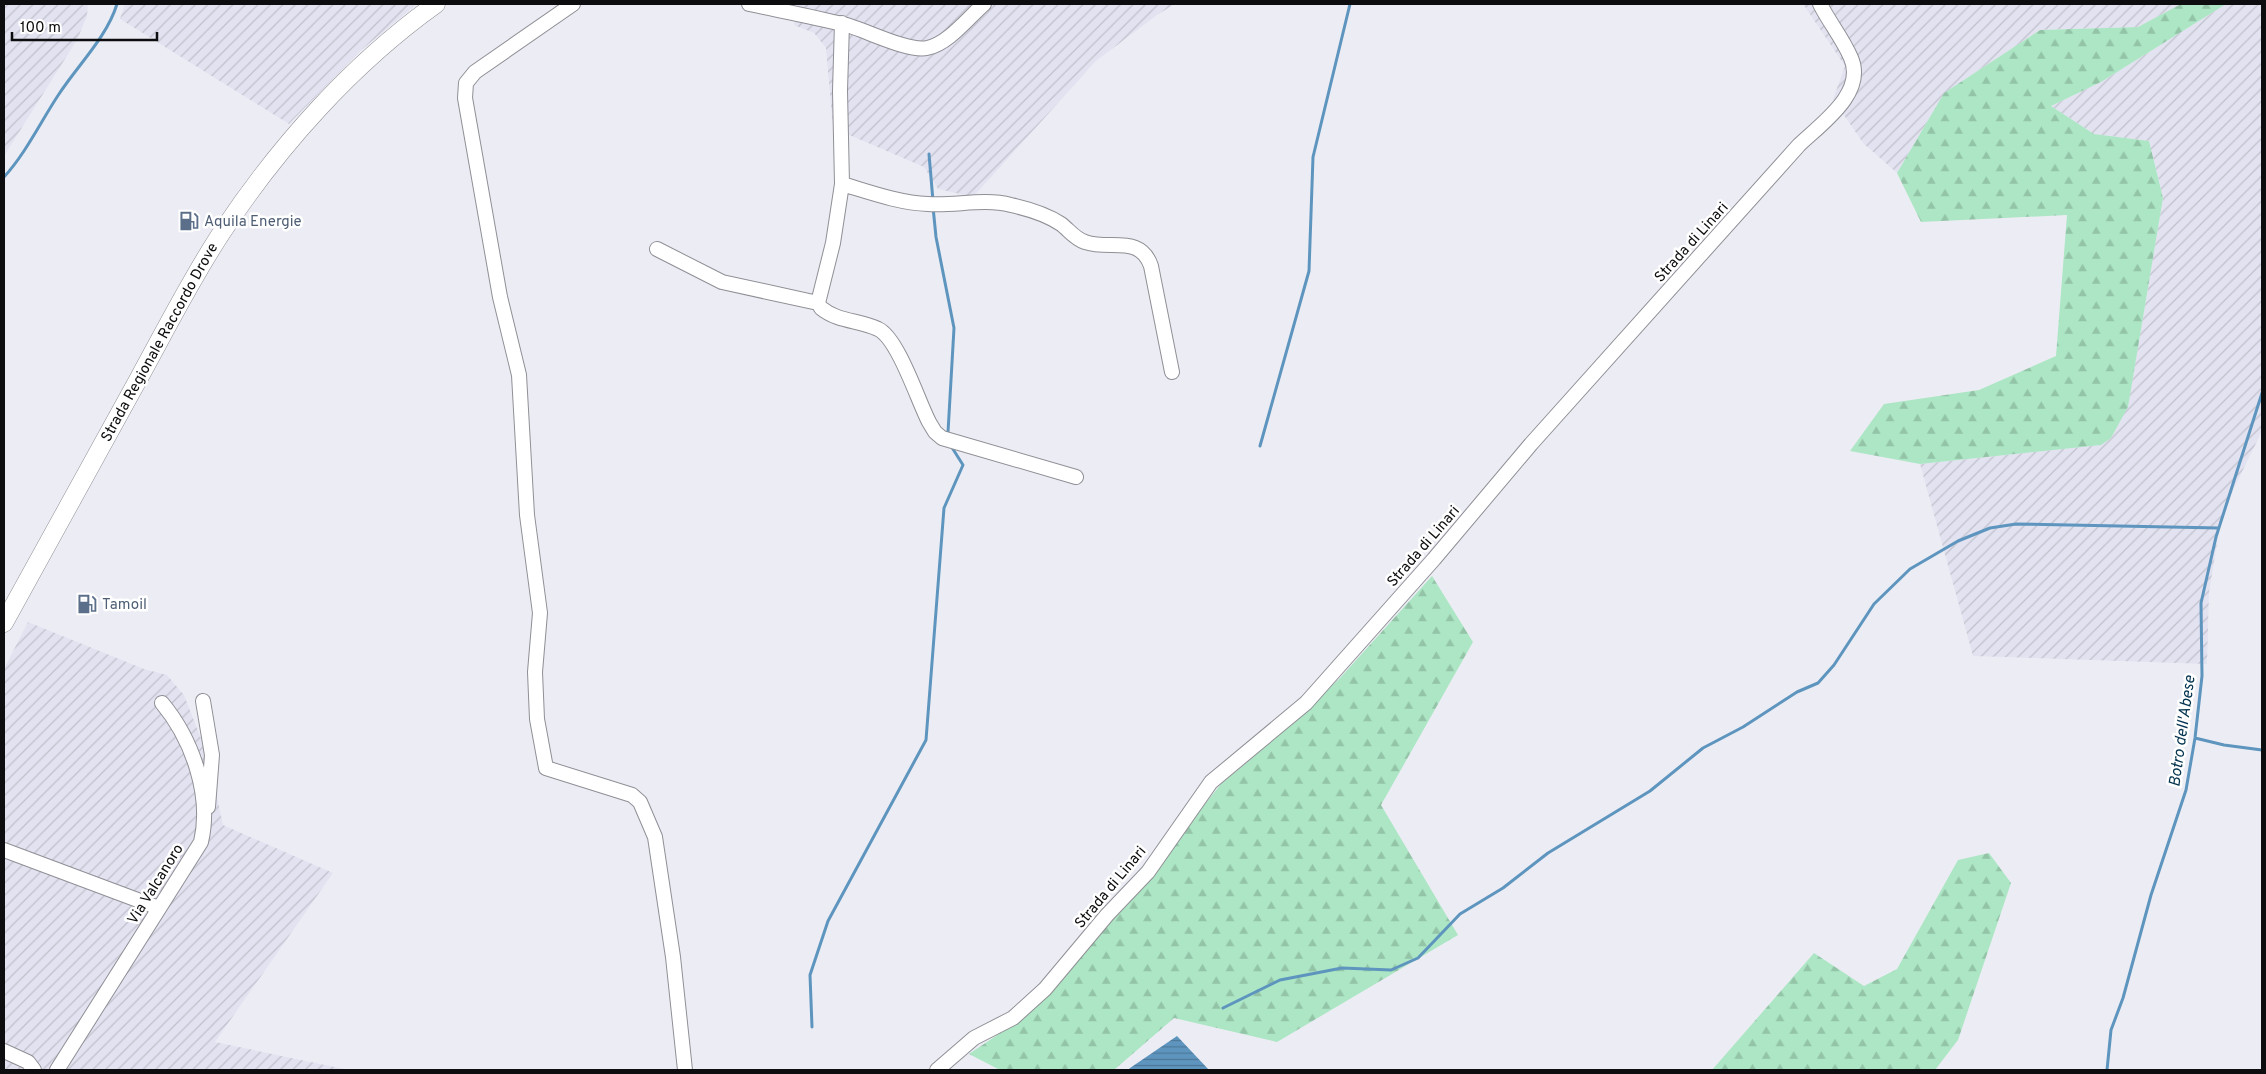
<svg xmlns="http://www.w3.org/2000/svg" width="2266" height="1074" font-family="Overpass,sans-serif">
<defs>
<pattern id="industrial-furrows" width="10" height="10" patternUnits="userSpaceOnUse" patternTransform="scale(1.25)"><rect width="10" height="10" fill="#e2e2f1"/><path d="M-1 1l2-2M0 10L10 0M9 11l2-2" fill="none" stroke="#c1c1cd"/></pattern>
<pattern id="forest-firs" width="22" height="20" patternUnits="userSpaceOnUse" patternTransform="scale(1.25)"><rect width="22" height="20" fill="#ace6c4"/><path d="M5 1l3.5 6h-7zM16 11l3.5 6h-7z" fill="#93c4a7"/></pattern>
<pattern id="water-rules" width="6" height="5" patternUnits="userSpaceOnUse" patternTransform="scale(1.25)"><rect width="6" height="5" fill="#5e95be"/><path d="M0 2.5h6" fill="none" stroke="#4c7899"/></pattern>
</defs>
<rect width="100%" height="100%" fill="#ecedf4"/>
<path fill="url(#industrial-furrows)" d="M 4,4 L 88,4 L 87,16 L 77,40 L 4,156 Z
M 125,4 L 417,4 L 360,51 L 289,124 L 120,19 Z
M 798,4 L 1175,4 L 1157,15 L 1096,61 L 973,197 L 938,189 L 924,167 L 833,128 L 826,48 L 814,33 L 794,25 Z
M 1803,4 L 2181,4 L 2138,27 L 2040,30 L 1944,93 L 1897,173 L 1863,143 L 1833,99 L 1845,66 Z
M 2226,4 L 2262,4 L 2262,431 L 2222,513 L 2209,592 L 2207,664 L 1973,656 L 1920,464 L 2100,445 L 2111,438 L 2128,406 L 2163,198 L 2149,141 L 2094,134 L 2051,106 L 2101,82 Z
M 28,622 L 144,669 L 167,675 L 184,695 L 209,759 L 223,825 L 333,873 L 215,1042 L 349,1070 L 4,1070 L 4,669 Z"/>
<path fill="url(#forest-firs)" d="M 2181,4 L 2226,4 L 2101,82 L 2051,106 L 2094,134 L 2149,141 L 2163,198 L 2128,407 L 2111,438 L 2101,445 L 1920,464 L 1850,451 L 1884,404 L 1979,390 L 2056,356 L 2067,215 L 1921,222 L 1897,173 L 1944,93 L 2040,30 L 2138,27 Z
M 1432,576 L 1473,642 L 1381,805 L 1458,935 L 1277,1042 L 1174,1018 L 1114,1070 L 1000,1070 L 969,1054 L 1024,1017 L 1123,906 L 1221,784 L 1286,729 L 1340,678 Z
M 1989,853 L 2011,883 L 1958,1040 L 1935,1070 L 1712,1070 L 1814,953 L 1864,986 L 1897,969 L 1958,860 Z"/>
<path fill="url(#water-rules)" d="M 1177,1036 L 1209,1070 L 1128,1070 L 1130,1068 Z"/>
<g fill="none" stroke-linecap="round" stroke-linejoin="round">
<path stroke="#5e95be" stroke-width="3" d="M 929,154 L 933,201
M 4,177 C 26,153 41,121 59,94 C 78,65 107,37 117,4
M 933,207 L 936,237 L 954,328 L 948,432
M 1260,446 L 1309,271 L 1313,157 L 1350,4
M 2195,738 L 2224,745 L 2262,750
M 1223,1008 L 1280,980 L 1342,968 L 1391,970 L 1418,958 L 1460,914 L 1503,888 L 1548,853 L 1650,791 L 1703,748 L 1743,727 L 1797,692 L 1818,683 L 1834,665 L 1874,604 L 1910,569 L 1958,541 L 1990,528 L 2016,524 L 2219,528
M 812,1027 L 810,975 L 828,921 L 926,740 L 944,508 L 963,465 L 951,446
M 2107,1070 L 2111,1030 L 2123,998 L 2151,895 L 2186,790 L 2195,738 L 2202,676 L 2201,603 L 2216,537 L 2262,393"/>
<defs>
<path id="minor" d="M 573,4 L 475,72 L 466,83 L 465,98 L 500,297 L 519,375 L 527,515 L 540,613 L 535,672 L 537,719 L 546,768 L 632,795 L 640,802 L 655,837 L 673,957 L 685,1070
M 749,4 C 780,10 811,17 843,24 C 864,29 907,52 927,48 C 948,44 968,18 984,4
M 842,23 L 840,91 L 842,184 C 869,192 899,203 928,204 C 956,206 983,198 1011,205 C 1029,209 1046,214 1061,224 C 1069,230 1075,239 1085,242 C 1110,251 1140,234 1151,266 L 1172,372
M 842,184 L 833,243 L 818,303 L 821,308 C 838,322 860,320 878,329 C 898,338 918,401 929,422 L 935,432 L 942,438 L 1076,477
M 657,249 L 722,282 L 818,303
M 203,701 L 212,755 L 208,807
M 4,850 L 159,908
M 4,1051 L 28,1062 L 34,1070
M 57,1070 L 201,842 C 212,795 192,739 162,703
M 937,1070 L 974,1038 L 1013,1018 L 1045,989 L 1107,915 L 1148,872 L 1211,782 L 1306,703 L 1434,559 L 1531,444 L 1799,145 C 1822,123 1866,93 1851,58 C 1843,39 1829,22 1820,4"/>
<path id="major" d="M 4,623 C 49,542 93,460 139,378 C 166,329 191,279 222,232 C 279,146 352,64 436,4"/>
</defs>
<use href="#minor" stroke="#8f8f96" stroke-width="16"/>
<use href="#major" stroke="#8f8f96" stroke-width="19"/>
<use href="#minor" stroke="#fff" stroke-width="14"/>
<use href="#major" stroke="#fff" stroke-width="18"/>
</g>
<defs>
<symbol id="fuel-bare" viewBox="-9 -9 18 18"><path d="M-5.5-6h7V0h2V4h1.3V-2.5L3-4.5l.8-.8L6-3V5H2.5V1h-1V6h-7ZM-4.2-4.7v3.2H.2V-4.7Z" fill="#5c6f8a" stroke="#fff" stroke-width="2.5" paint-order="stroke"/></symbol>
</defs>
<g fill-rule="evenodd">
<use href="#fuel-bare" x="175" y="207" width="28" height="28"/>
<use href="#fuel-bare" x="73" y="590" width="28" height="28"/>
</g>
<g text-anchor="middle" stroke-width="5" stroke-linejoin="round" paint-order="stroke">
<g font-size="15" fill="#4e5e75" stroke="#fff" text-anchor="start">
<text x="204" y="226">Aquila Energie</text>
<text x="102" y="609">Tamoil</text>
</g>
<g font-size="15" fill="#0d0d0f" stroke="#fff">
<text transform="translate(1691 242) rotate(-48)" y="5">Strada di Linari</text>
<text transform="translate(159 342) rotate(-61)" y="5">Strada Regionale Raccordo Drove</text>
<text transform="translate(1423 546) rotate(-49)" y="5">Strada di Linari</text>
<text transform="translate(155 884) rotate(-58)" y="5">Via Valcanoro</text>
<text transform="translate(1110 887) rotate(-50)" y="5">Strada di Linari</text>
</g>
<g font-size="16" font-style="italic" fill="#04334f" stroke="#fff">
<text transform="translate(2181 731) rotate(-82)" y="6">Botro dell'Abese</text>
</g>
</g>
<rect width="2266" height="1074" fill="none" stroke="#0d0d0f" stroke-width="10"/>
<path d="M12 32v8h145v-8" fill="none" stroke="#0d0d0f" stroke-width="2.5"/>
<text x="20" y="32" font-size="15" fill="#0d0d0f" stroke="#ffffff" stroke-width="4" paint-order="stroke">100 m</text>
</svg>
